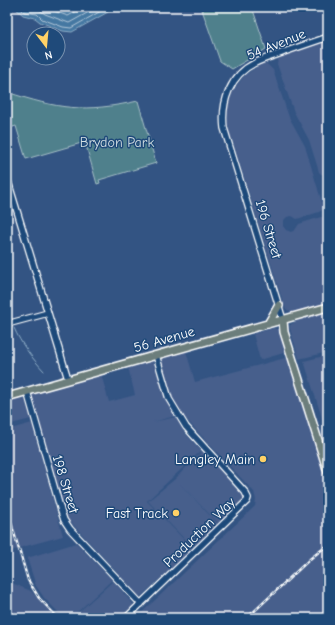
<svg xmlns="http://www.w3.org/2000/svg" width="335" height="625" font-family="'Comic Neue',sans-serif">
<rect width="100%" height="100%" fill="#335483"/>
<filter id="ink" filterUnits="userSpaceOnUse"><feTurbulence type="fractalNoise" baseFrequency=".025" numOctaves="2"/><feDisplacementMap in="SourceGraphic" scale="8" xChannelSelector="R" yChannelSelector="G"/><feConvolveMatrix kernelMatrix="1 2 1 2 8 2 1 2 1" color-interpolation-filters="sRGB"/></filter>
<g filter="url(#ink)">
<path fill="#465f8c" d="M 328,41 L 328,174 L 325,175 L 321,174 L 319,172 L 309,140 L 294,112 L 277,64 L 278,60 L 286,54 Z
M 262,63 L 267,64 L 273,70 L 289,117 L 305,146 L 323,206 L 322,210 L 319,212 L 297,219 L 292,216 L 287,217 L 283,221 L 283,226 L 286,230 L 291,232 L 295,230 L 299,224 L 321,217 L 326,218 L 328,223 L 328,304 L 297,311 L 292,313 L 286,309 L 282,302 L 282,299 L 232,139 L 230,135 L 228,124 L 228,104 L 233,91 L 244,76 Z
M 328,311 L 328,352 L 299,359 L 290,329 L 290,325 L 301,318 Z
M 274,328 L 280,330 L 287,352 L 260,360 L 253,334 Z
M 186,351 L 195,382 L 289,357 L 313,437 L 328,490 L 328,618 L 136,618 L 252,509 L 255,506 L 256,500 L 254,492 L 182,415 L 169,391 L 162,363 L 162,358 Z
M 328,355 L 328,437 L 304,361 Z
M 151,361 L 154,364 L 163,390 L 175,416 L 153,422 L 176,417 L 184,432 L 201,451 L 147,501 L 193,549 L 140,597 L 67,518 L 32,395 L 33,393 L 101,374 L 109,402 L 135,395 L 128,367 Z
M 18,397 L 23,398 L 25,400 L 31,419 L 7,425 L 7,401 Z
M 32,423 L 63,536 L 19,548 L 7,507 L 7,430 Z
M 202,451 L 245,498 L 245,501 L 220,525 L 178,482 L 219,525 L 194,549 L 148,501 L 175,479 Z
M 7,513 L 18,549 L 7,552 Z
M 76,543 L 112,580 L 71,618 L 64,618 L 45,599 L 36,586 L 27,558 Z
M 7,581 L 31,591 L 56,618 L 7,618 Z
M 113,581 L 133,604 L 133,607 L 121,618 L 72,618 Z"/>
<path fill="#4f808c" stroke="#a7c0c6" d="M 201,7 L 252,7 L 266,49 L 232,69 L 220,61 Z
M 7,92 C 58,109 84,113 138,101 L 156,163 L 99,180 L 100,183 L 97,184 L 85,142 L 26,159 L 16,126 L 7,129 Z"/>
<path fill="#4578a2" stroke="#8faec7" d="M 14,7 L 117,7 L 72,32 L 63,31 L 40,22 L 35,18 L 23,15 Z"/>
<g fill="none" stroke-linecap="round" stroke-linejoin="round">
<path stroke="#b5c9da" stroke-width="1" d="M 19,7 L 24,12 L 37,14 L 42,19 L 63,27 L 71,28 L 108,7
M 27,7 L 38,9 L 45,14 L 69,23 L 98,7
M 45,7 L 48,9 L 68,16 L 85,7"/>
<path stroke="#8faec7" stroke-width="1" d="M 14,328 C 21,344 32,358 44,371"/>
<defs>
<path id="minor" d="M 7,178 L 68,379
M 283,320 L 224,128 C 221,102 230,75 255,63 C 264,58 275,56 284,52 C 299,47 313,42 328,37
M 7,324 L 48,313
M 27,391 L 61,511 L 64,520 L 70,529 L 141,604
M 126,618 L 247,501 L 248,498 L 245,492 L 186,427 L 169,399 L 156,355"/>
<path id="major" d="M 283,320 L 284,332 L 328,472
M 268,324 L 279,305
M 7,397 L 328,307"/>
</defs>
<use href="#minor" stroke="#fff" stroke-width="8"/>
<use href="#major" stroke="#fff" stroke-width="10"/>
<use href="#minor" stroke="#1f4a7a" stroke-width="5.5"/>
<use href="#major" stroke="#6c7e7c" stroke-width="7"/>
<defs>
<path id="rail" d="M 7,509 L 28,580 L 39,598 L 58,618
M 247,618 L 311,558 L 328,545"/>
</defs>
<use href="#rail" stroke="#fff" stroke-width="2.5"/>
<use href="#rail" stroke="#1f4a7a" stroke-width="1" stroke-dasharray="3" stroke-linecap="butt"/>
</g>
</g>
<g fill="#ffd166" stroke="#1f4a7a" stroke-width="1.5">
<circle cx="263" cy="459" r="4"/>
<circle cx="176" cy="513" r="4"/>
</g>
<g text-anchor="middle" stroke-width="3" stroke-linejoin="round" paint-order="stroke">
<g font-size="14" fill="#fff" stroke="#1f4a7a">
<text transform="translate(276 44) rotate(-22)" y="5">54 Avenue</text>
<text transform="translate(269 229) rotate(73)" y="5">196 Street</text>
<text transform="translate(164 339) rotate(-16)" y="5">56 Avenue</text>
<text transform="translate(66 484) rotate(73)" y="5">198 Street</text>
<text transform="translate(199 532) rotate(-44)" y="5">Production Way</text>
</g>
<g font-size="14" fill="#d3dfe2" stroke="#1f4a7a">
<text x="117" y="147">Brydon Park</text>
</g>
<g font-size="14" fill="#fff" stroke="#1f4a7a" text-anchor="end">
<text x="255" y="464">Langley Main</text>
<text x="168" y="518">Fast Track</text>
</g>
</g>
<rect width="335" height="625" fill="none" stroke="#1f4a7a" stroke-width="24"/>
<rect x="12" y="12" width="311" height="601" fill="none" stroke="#fff" stroke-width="1.5" filter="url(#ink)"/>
<g transform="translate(46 46) rotate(164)"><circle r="19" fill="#1f4a7a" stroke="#7992af"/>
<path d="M0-3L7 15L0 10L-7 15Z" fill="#ffd166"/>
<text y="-6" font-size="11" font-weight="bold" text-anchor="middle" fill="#ffffff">N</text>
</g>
</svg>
